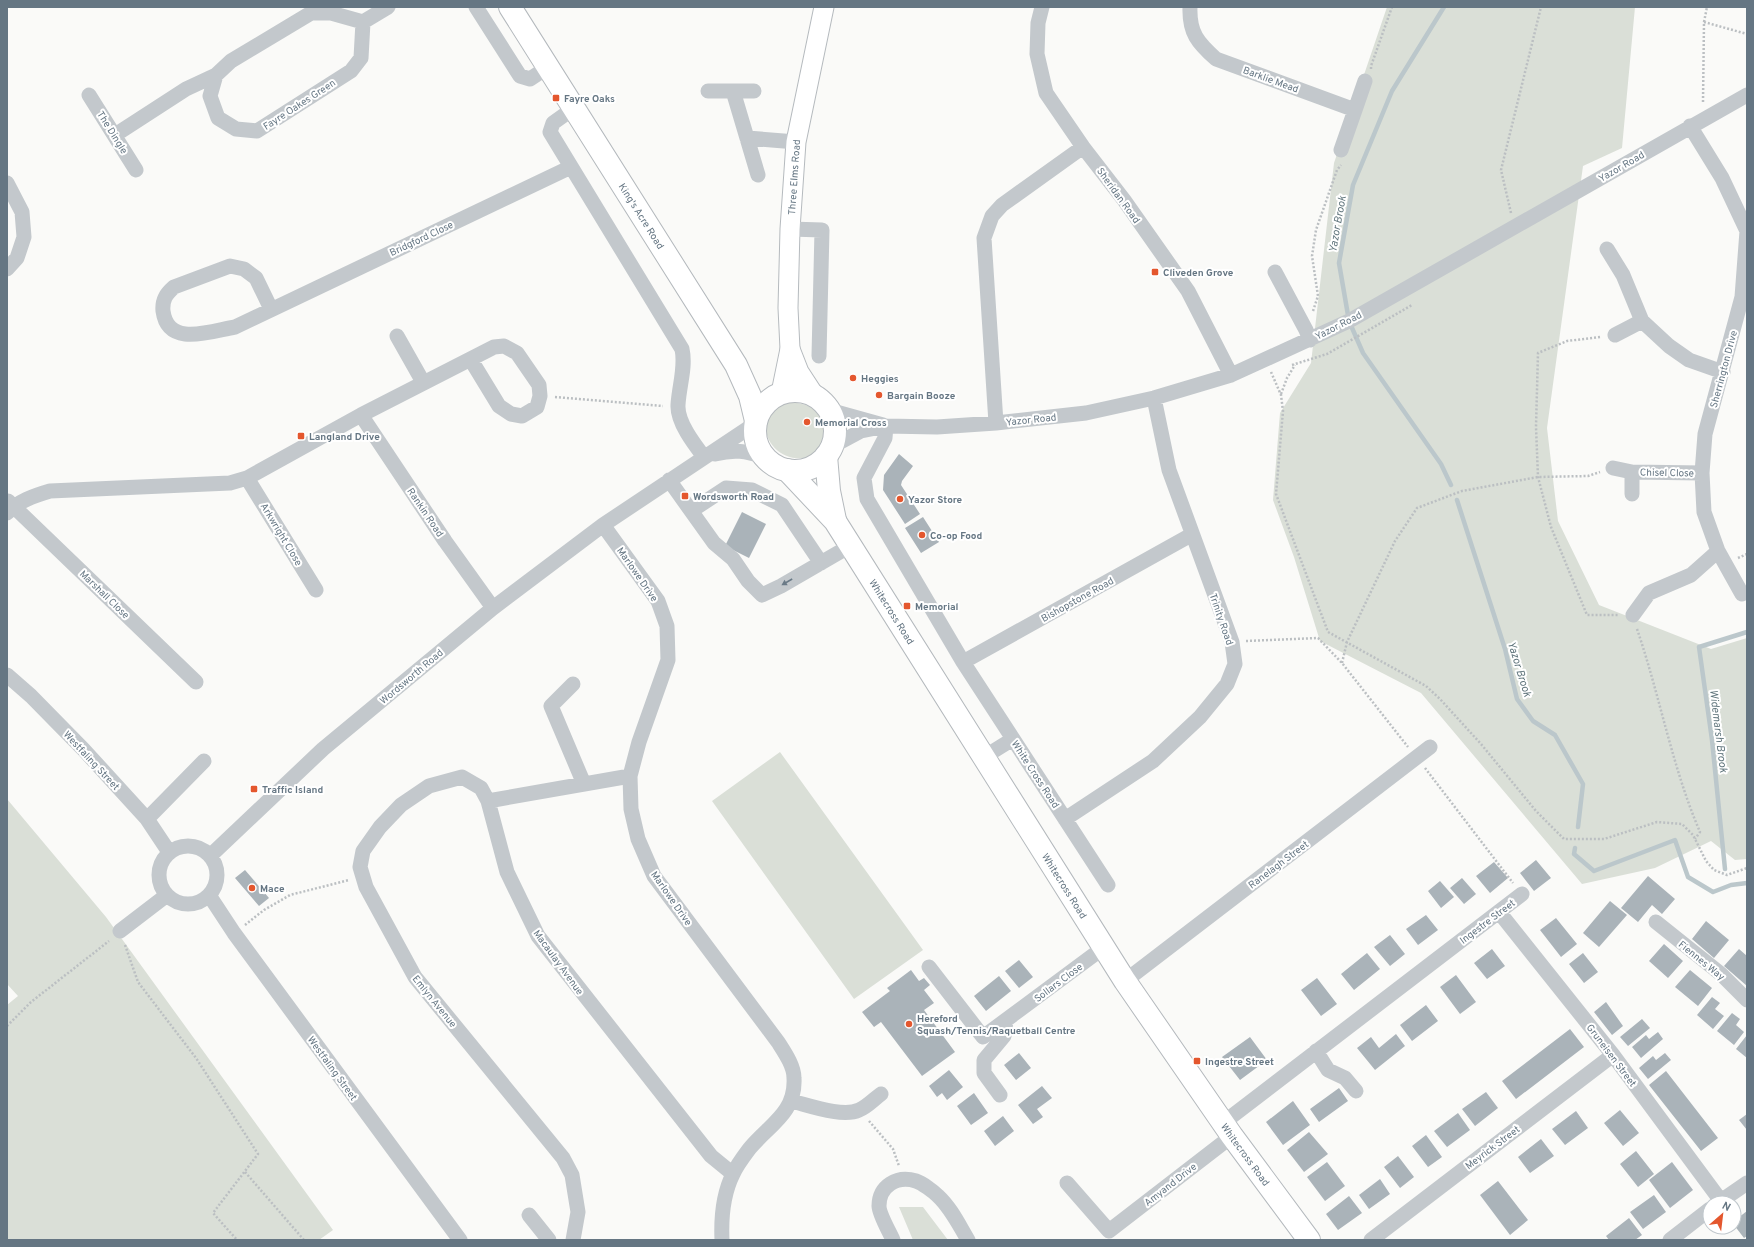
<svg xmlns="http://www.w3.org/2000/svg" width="1754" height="1247" font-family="Overpass,sans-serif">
<rect width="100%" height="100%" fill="#fafaf8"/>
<path fill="#dadfd7" d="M 1387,7 L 1635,7 L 1622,148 L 1583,166 L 1547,428 L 1558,521 L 1599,605 L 1711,649 L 1747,638 L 1747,859 L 1735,860 L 1711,841 L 1655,868 L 1582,884 L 1421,693 L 1320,641 L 1294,557 L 1273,500 L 1280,413 L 1311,363 L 1334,163 Z
M 788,402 C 797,403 807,404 814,409 C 829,420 833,451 811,457 C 766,468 747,408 788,402 Z
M 780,752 L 923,950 L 854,999 L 712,801 Z
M 7,799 L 106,917 L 333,1230 L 319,1240 L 7,1240 L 7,1005 L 18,996 L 7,984 Z
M 899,1207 L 923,1207 L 948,1240 L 913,1240 Z"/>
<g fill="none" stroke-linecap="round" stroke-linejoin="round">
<path stroke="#bbc7cb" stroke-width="4.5" d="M 1444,7 L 1392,91 L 1353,185 L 1339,263 L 1349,321 L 1363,353 L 1441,464 L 1451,485
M 1457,500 L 1505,649 L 1517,699 L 1533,721 L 1555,735 L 1583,784 L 1578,827
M 1575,848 L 1574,854 L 1594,871 L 1675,840 L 1688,877 L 1713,892 L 1731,885 L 1747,883
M 1725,869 L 1712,740 L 1699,647 L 1747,632"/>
</g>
<path fill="#aab3b9" d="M 899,454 L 913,466 L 902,481 L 901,485 L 920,514 L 905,524 L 883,490 L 884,475 Z
M 742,512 L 766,524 L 749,558 L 725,546 Z
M 923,517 L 939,542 L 921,553 L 905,528 Z
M 1536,860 L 1551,878 L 1534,891 L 1520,873 Z
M 1494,862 L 1508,878 L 1490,893 L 1476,876 Z
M 245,870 L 269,898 L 259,906 L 235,878 Z
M 1648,876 L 1675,899 L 1662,914 L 1652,905 L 1638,922 L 1621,908 Z
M 1462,878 L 1476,894 L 1464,904 L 1450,888 Z
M 1440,881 L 1454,897 L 1441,908 L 1428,891 Z
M 1610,901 L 1627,915 L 1599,947 L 1583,933 Z
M 1426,915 L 1438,930 L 1418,945 L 1406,929 Z
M 1556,918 L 1577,944 L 1561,957 L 1540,930 Z
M 1706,921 L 1729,940 L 1714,958 L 1692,939 Z
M 1390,935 L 1405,954 L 1390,966 L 1374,947 Z
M 1664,944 L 1683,961 L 1668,978 L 1649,961 Z
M 1492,949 L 1505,966 L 1487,979 L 1474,963 Z
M 1739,949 L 1747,956 L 1747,986 L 1724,966 Z
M 1367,953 L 1380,969 L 1354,990 L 1341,974 Z
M 1583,953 L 1598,972 L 1584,983 L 1569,964 Z
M 1019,960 L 1033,977 L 1019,988 L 1005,971 Z
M 911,970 L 919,981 L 924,978 L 930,985 L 924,990 L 934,1003 L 924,1010 L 955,1052 L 922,1076 L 881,1022 L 874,1027 L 862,1012 L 890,991 L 887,988 Z
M 1690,970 L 1712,988 L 1698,1006 L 1675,987 Z
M 1456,975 L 1476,1002 L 1460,1014 L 1440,987 Z
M 999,976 L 1011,991 L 986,1011 L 974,996 Z
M 1317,978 L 1337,1004 L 1321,1016 L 1301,990 Z
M 1712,997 L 1720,1003 L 1715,1009 L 1724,1016 L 1713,1029 L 1697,1015 Z
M 1606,1002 L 1623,1026 L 1612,1035 L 1594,1012 Z
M 1426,1005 L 1438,1021 L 1412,1041 L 1400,1025 Z
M 1732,1013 L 1740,1019 L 1736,1025 L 1744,1032 L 1734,1045 L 1717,1031 Z
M 1642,1019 L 1650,1028 L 1628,1046 L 1620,1037 Z
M 1570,1029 L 1584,1047 L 1516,1099 L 1502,1081 Z
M 1658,1032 L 1663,1039 L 1641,1058 L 1632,1047 L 1646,1035 L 1649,1039 Z
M 1396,1034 L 1405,1046 L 1375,1070 L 1357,1048 L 1371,1037 L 1379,1048 Z
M 1747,1035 L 1747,1058 L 1736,1049 Z
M 1250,1037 L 1267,1060 L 1240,1080 L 1222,1057 Z
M 1019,1053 L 1031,1068 L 1016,1080 L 1004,1065 Z
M 1665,1053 L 1671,1060 L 1648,1079 L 1639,1068 L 1653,1056 L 1656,1060 Z
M 949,1070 L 963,1087 L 947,1100 L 942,1093 L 937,1097 L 929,1086 Z
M 1666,1071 L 1718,1138 L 1701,1151 L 1649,1085 Z
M 1042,1086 L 1052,1098 L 1037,1109 L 1043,1117 L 1033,1124 L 1018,1105 Z
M 1339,1088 L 1348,1101 L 1319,1122 L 1310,1109 Z
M 1486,1092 L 1498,1108 L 1475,1126 L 1462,1109 Z
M 974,1093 L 988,1113 L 971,1125 L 957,1106 Z
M 1293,1101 L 1310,1125 L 1283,1145 L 1266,1122 Z
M 1620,1110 L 1639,1133 L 1623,1146 L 1604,1123 Z
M 1576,1111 L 1588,1128 L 1565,1145 L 1552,1129 Z
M 1458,1113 L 1470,1130 L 1447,1147 L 1434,1131 Z
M 1747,1114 L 1747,1130 L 1739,1120 Z
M 1003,1116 L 1014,1131 L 995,1146 L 984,1131 Z
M 1309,1132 L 1328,1154 L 1304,1172 L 1287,1150 Z
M 1426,1135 L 1442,1157 L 1428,1167 L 1412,1146 Z
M 1541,1139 L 1554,1156 L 1530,1173 L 1518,1157 Z
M 1636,1151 L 1654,1174 L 1638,1187 L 1620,1164 Z
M 1398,1156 L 1414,1177 L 1400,1188 L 1384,1167 Z
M 1327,1162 L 1345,1186 L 1325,1201 L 1307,1177 Z
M 1672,1162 L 1693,1190 L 1670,1208 L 1649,1180 Z
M 1380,1179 L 1390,1194 L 1369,1209 L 1359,1195 Z
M 1498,1181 L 1528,1220 L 1510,1235 L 1480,1195 Z
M 1654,1195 L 1666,1212 L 1643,1229 L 1630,1212 Z
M 1349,1196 L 1362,1213 L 1338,1230 L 1326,1214 Z
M 1747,1211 L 1747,1236 L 1744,1238 L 1734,1225 L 1734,1221 Z
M 1629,1218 L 1642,1235 L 1635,1240 L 1609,1240 L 1606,1236 Z"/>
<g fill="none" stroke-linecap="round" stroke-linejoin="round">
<defs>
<g id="major">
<path d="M 790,349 L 799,372 L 814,395"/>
<path id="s1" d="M 781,393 L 790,349 L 788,308 L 790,229 L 796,142 L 824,7"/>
</g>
<g id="highway">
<path id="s2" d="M 510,7 L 736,365 L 750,396 L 756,421"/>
<circle cx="795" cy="431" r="40"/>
<path d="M 826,456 L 829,491 L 835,520"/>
<path id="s3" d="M 787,470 L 835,521 L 1125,981 L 1232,1136 L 1309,1240"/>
</g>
</defs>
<use href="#major" stroke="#b5babe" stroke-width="21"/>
<use href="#highway" stroke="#b4b9bd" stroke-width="24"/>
<path stroke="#bbbfc2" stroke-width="2.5" stroke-dasharray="2 2" stroke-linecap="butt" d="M 1704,22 L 1747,34
M 1371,69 L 1371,66 L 1392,7
M 1703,102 L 1704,22 L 1707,7
M 1511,213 L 1501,170 L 1541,7
M 1313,311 L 1318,296 L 1312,256 L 1316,230 L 1337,170 L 1341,165
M 1600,337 L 1567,341 L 1538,353 L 1536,427 L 1538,477 L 1551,527 L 1587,615 L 1618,615
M 1292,365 L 1327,354 L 1412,305
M 1271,372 L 1281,395 L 1283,411 L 1276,494 L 1328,632 L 1426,686 L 1440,699 L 1481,744 L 1536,811 L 1564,839 L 1604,839 L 1657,822 L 1682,824 L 1693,835 L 1706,861 L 1714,870 L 1727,875 L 1747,868
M 1281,394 L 1287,378 L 1295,365
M 555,397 L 663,406
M 1738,558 L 1747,554
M 1637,629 C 1660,696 1672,767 1700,832 L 1695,839
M 1246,641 L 1318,638 L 1342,663 L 1408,747
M 1342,663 L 1347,642 L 1395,541 L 1417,508 L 1462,491 L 1538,477 L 1588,476 L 1600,472
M 1425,768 L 1513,883
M 245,925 L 264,910 L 290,895 L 349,880
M 125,945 L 138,982 L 196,1058 L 258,1154 L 213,1213 L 237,1240
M 7,1026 L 31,1002 L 109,941
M 869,1121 L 893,1149 L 899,1166
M 245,1172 L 304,1240"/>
<path stroke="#c3c8cc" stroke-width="15" d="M 476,7 L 520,76 L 530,79 L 548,67
M 1042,7 L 1038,23 L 1037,54 L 1046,93 L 1083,147 L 1124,200 L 1188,291 L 1231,375
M 1190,7 C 1189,33 1198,43 1216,59 L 1355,110 L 1365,81
M 216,75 L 210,96 L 218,118 L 236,129 L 257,131 L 351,71 L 361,58 L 363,22
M 708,91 L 754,91
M 733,91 L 758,175
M 89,95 L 136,170
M 574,108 L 553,123 L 550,132 L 682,349 C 686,367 679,386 678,405 C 677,422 694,444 704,457
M 1690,126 L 1722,178 L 1747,231 L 1742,297 L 1705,434 L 1702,473 L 1704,512 L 1718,551 L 1742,594
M 115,135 L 186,89 L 216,75 L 231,61 L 311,13 L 331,13 L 363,22 L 388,7
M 747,138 L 796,142
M 1341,150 L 1355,110
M 7,183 L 22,212 L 24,237 L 17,258 L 7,269
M 790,229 L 822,230 L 819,356
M 1607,249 L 1623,275 L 1642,321 L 1669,346 L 1689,360 L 1723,372
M 1275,272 L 1306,330 L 1310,340
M 271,309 L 256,278 L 244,269 L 230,266 L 174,287 C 166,294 162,300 163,311 C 168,348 211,331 235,327 L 571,167
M 1615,335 L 1642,321
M 397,336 L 423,382
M 829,410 L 883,425
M 361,415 L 445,541 L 493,608
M 996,423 L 984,238 L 992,216 L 1002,205 L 1083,147
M 886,426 L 885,438 L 864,478 L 867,499 L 963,662 L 1108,885
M 833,446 L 861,431 L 886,426 L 937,427 L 996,423 L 1086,413 L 1154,398 L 1231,375 L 1349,321 L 1747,95
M 715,454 C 735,449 745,451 765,457
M 1613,468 L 1632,472 L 1702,473
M 247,478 L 316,590
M 669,480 L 714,543 L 733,559 L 748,581 L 762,595 L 781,586 L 850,546
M 1632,494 L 1632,472
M 8,501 L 196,682
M 691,511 L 726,488 L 752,490 L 782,505 L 821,563
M 7,513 C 19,501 33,496 50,491 L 230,483 L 247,478 L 361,415 L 494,347 L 504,346 L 517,353 L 539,385 L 540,396 L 537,407 L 522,416 L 511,414 L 499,406 L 471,360
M 603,525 L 658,601 L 667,626 L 668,660 L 639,742 L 630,776 L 631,809 L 638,839 L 654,876 L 778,1042 C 785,1053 794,1066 794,1078 C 796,1113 769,1125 750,1148 C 744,1156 737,1165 733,1174 C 723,1194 721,1218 722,1240
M 1633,615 L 1649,593 L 1691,575 L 1718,551
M 963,662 L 1191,535
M 7,675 L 31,696 L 84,750 L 147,819 L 169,852
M 573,684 L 551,706 L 584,784
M 984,757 L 1013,739
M 630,776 L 488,801 L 507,872 L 538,936 L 711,1156 L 733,1174
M 488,801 L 481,788 L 462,777 L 429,786 L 401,805 L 380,827 L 363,851 L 360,867 L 366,887 L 415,977 L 563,1158 L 572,1175 L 578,1212 L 573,1240
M 147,819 L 204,761
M 1065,819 L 1153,761 L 1200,717 L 1227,684 L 1235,664 L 1232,642 L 1169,470 L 1154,398
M159 875a29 29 0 1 1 58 0a29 29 0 1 1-58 0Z
M 210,856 L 323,749 L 493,608 L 603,525 L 756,423
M 209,895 L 234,933 L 460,1240
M 1499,912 L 1613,1055 L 1721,1201
M 1656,922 L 1721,974 L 1747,1000
M 120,931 L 167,895
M 929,967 L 983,1037 L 1103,948
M 1125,981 L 1430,747
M 1316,1051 L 1328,1070 L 1345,1078 L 1356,1091
M 1000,1095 L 984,1073 L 984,1060 L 1004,1036 L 1006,1021
M 791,1101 C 808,1105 843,1118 859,1110 C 867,1107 874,1099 881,1094
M 1223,1123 L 1522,894
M 1067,1183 L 1109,1231 L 1232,1136
M 1718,1203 L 1747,1183
M 529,1215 L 549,1240
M 893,1240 C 889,1231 879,1214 879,1206 C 879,1186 897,1175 916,1181 C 922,1183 933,1191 938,1196 C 951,1208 959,1225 968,1240
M 1371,1240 L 1613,1055
M 1670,1240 L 1710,1209"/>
<use href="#major" stroke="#fff" stroke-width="19"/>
<use href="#highway" stroke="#fff" stroke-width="22"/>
</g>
<defs><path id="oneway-solid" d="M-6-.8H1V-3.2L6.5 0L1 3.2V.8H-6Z"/></defs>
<use fill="#6a7a87" href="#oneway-solid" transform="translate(787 582) rotate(150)"/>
<g fill="#e4572e" stroke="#fff" stroke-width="1.5">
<rect x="552" y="94" width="8" height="8" rx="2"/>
<rect x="1151" y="268" width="8" height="8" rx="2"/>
<circle cx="853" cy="378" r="4"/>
<circle cx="879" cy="395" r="4"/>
<circle cx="807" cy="422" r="4"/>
<rect x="297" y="432" width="8" height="8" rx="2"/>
<rect x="681" y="492" width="8" height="8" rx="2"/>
<circle cx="900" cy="499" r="4"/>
<circle cx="922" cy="535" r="4"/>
<rect x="903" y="602" width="8" height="8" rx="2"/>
<rect x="250" y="785" width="8" height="8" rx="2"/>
<circle cx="252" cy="888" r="4"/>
<circle cx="909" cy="1024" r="4"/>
<rect x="1193" y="1057" width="8" height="8" rx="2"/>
</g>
<g text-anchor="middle" stroke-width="4" stroke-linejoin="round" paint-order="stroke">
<g font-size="10" fill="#657683" stroke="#fff">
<text transform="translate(1271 79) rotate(20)" y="4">Barklie Mead</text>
<text transform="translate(299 104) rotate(-33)" y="4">Fayre Oakes Green</text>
<text transform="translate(113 132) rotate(58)" y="4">The Dingle</text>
<text transform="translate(1621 166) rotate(-30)" y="4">Yazor Road</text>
<text dy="4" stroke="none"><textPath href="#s1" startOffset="217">Three Elms Road</textPath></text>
<text transform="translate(1119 195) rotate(54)" y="4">Sheridan Road</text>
<text dy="4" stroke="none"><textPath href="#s2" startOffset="247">King's Acre Road</textPath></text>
<text transform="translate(421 238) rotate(-25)" y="4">Bridgford Close</text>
<text transform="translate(1338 325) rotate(-27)" y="4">Yazor Road</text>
<text transform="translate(1723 369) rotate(-75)" y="4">Sherrington Drive</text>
<text transform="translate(1031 419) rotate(-6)" y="4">Yazor Road</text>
<text transform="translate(1667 472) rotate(1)" y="4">Chisel Close</text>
<text transform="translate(426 512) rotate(56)" y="4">Rankin Road</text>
<text transform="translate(282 534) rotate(59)" y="4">Arkwright Close</text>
<text transform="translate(638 574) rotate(55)" y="4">Marlowe Drive</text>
<text transform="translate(105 594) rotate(44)" y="4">Marshall Close</text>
<text transform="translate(1077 599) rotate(-29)" y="4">Bishopstone Road</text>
<text dy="4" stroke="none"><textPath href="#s3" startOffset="177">Whitecross Road</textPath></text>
<text transform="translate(1222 619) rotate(71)" y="4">Trinity Road</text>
<text transform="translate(411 676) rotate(-40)" y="4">Wordsworth Road</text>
<text transform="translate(92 760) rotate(47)" y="4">Westfaling Street</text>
<text transform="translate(1036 774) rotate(57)" y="4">White Cross Road</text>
<text transform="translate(1278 864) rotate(-37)" y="4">Ranelagh Street</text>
<text dy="4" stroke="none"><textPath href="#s3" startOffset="501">Whitecross Road</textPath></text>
<text transform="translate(672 898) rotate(55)" y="4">Marlowe Drive</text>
<text transform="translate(1487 921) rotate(-37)" y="4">Ingestre Street</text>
<text transform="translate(1702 960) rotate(39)" y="4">Fiennes Way</text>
<text transform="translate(559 962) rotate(54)" y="4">Macaulay Avenue</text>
<text transform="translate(1058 982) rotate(-37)" y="4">Sollars Close</text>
<text transform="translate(435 1001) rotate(51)" y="4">Emlyn Avenue</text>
<text transform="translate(1612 1055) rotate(53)" y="4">Gruneisen Street</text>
<text transform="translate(333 1068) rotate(54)" y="4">Westfaling Street</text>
<text transform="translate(1492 1147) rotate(-37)" y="4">Meyrick Street</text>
<text dy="4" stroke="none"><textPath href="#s3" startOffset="825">Whitecross Road</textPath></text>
<text transform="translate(1170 1184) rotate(-38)" y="4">Amyand Drive</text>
</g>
<g font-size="10" font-weight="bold" fill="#657683" stroke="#fff" text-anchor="start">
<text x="564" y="102">Fayre Oaks</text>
<text x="1163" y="276">Cliveden Grove</text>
<text x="861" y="382">Heggies</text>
<text x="887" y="399">Bargain Booze</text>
<text x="815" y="426">Memorial Cross</text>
<text x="309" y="440">Langland Drive</text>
<text x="693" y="500">Wordsworth Road</text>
<text x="908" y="503">Yazor Store</text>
<text x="930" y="539">Co-op Food</text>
<text x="915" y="610">Memorial</text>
<text x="262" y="793">Traffic Island</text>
<text x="260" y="892">Mace</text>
<text x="917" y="1022">Hereford<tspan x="917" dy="12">Squash/Tennis/Raquetball Centre</tspan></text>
<text x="1205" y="1065">Ingestre Street</text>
</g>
<g font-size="11" font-style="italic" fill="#60757c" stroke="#fff">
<text transform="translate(1337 224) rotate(-80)" y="4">Yazor Brook</text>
<text transform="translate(1520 669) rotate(73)" y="4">Yazor Brook</text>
<text transform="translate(1719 731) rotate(83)" y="4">Widemarsh Brook</text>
</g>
</g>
<rect width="1754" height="1247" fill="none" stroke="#657683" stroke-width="16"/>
<g transform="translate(1722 1215) rotate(28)"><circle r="19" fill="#ffffff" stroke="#c1c8cd"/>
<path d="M0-3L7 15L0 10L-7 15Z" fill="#e4572e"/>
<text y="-6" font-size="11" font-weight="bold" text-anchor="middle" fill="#657683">N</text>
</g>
</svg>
